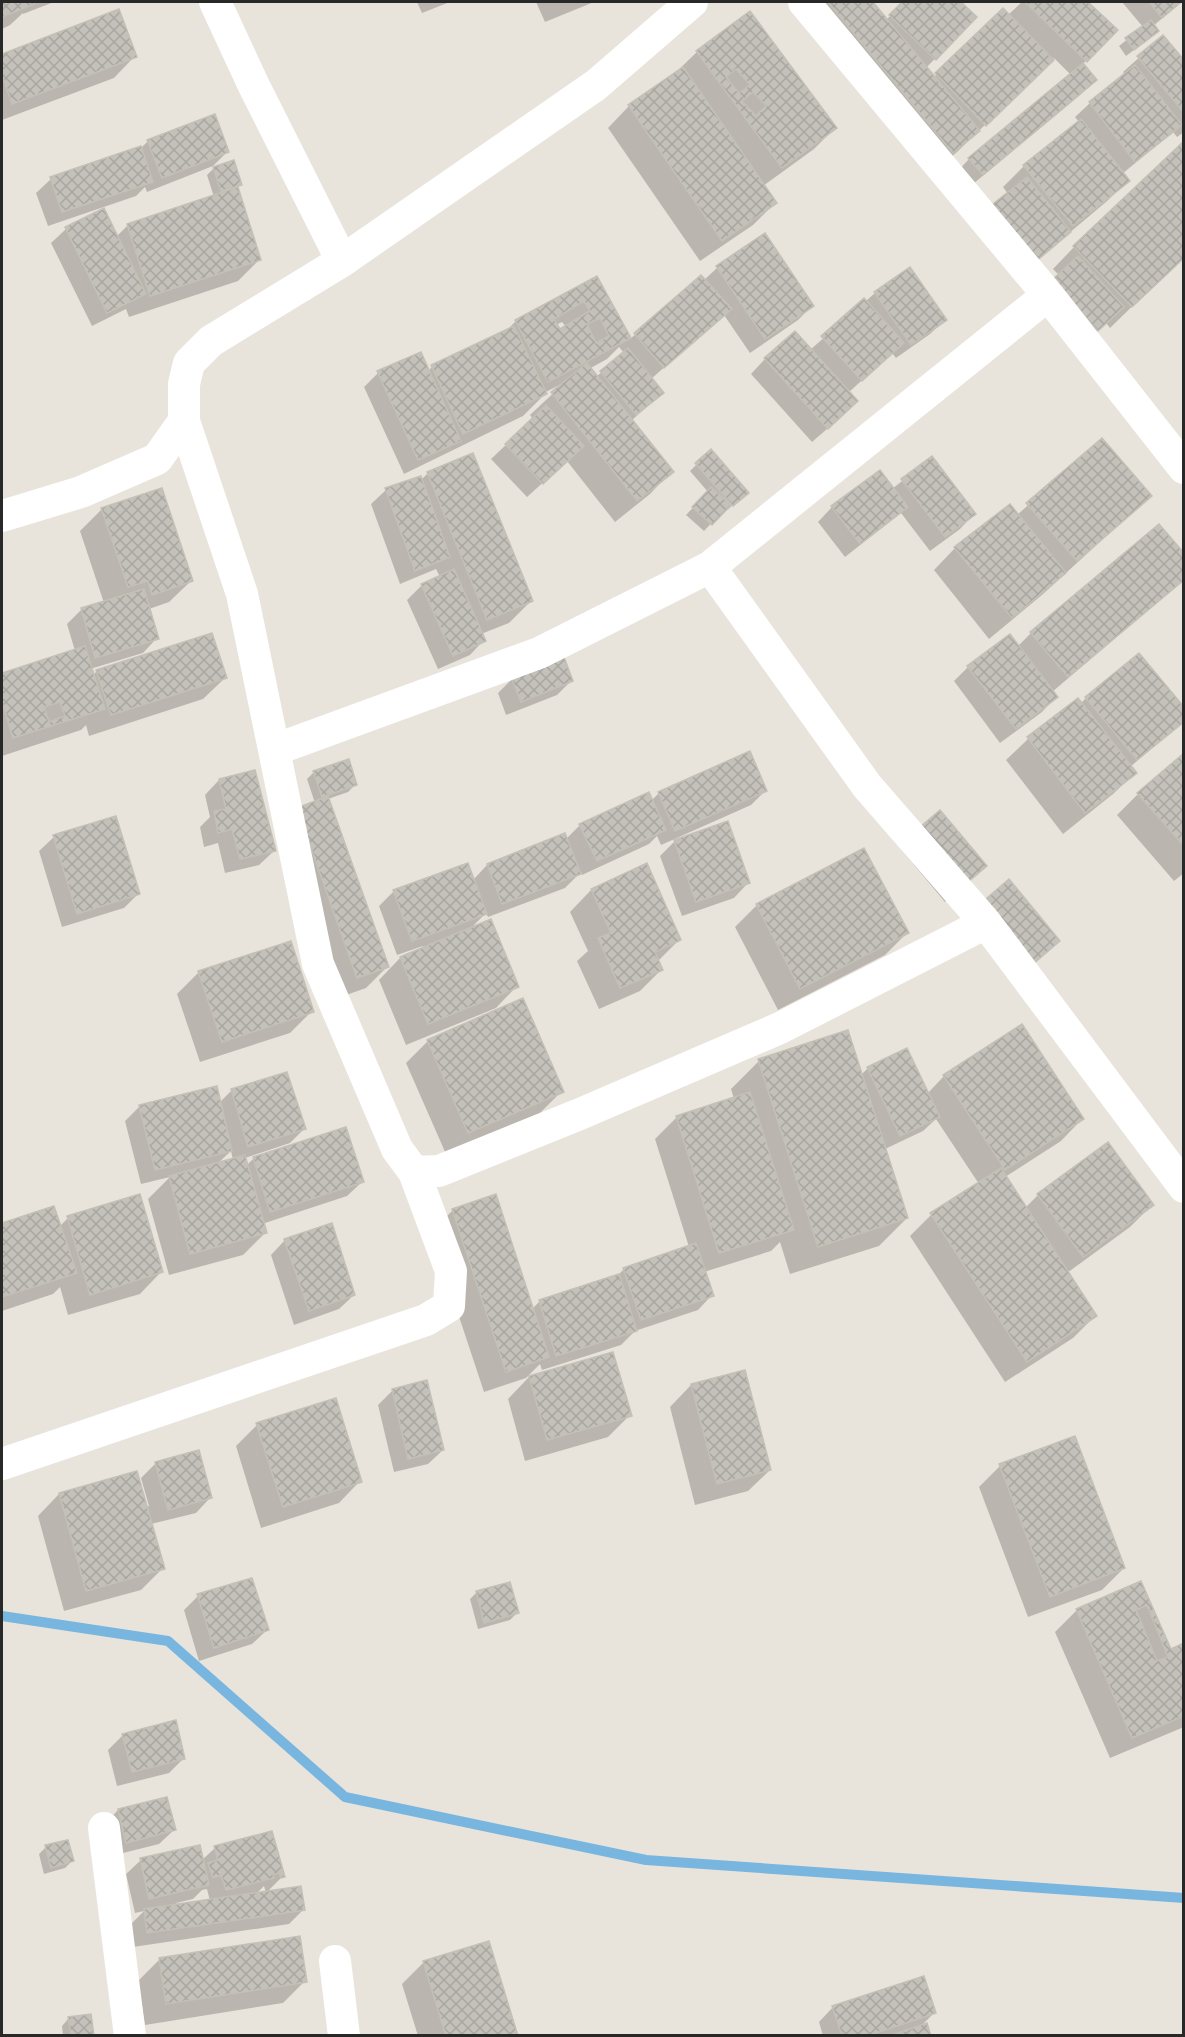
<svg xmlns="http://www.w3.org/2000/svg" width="1185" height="2037" font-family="'Alegreya Sans',sans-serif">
<defs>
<pattern id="building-cross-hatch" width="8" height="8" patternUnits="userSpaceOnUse" patternTransform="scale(1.5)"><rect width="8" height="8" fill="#c4c1ba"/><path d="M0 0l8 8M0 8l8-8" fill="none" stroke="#a8a6a0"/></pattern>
</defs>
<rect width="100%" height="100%" fill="#e9e4db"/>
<path fill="#0003" fill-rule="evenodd" d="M 2,2 L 54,2 L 23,14 L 23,13 L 10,25 L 2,29 Z
M 417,2 L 450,2 L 422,13 Z
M 536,2 L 594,2 L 545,22 Z
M 789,2 L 871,2 L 886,20 L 904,2 L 959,2 L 975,17 L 926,68 L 934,77 L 1003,10 L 1008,15 L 1022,2 L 1086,2 L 1115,30 L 1082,65 L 1095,80 L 1080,95 L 967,189 L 955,174 L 969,159 L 1071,75 L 1054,58 L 957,152 L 931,174 Z
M 1122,2 L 1182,2 L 1153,26 L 1150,38 L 1126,56 L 1119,46 L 1143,27 Z
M 118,11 L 135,56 L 114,78 L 2,120 L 2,55 Z
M 750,13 L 835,128 L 814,149 L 763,186 L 775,203 L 753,225 L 700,261 L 608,128 L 629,106 L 675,73 L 697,52 Z
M 1162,37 L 1184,62 L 1184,132 L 1177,137 L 1173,132 L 1122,174 L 1128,181 L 1106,202 L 1018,276 L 1008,194 L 1003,187 L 1024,166 L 1079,122 L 1075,117 L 1090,103 L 1126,75 L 1123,72 Z
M 148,141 L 228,151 L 213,166 L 147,192 L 145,187 L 136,196 L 48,226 L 36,193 L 51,179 L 141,148 Z
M 214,168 L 240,184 L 237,188 L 260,259 L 238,281 L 129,317 L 126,309 L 92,326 L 51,243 L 66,229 L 103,210 L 116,237 L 128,225 L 214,197 L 207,175 Z
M 764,235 L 812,306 L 798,320 L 750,353 L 724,315 L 651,379 L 662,393 L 631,421 L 671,472 L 650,494 L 615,522 L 567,461 L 527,497 L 491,459 L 533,419 L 530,415 L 562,385 L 561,384 L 544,393 L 545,394 L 523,416 L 404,474 L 364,387 L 378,373 L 428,371 L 432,367 L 506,331 L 516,321 L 597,278 L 630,339 L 701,277 L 704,280 L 717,268 ZM 562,322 L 566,327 L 560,331 L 556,325 ZM 619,347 L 624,353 L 596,377 L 589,369 L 607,359 Z
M 1074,247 L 1184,256 L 1110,328 L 1106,323 L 1082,344 L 1059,275 L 1053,269 Z
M 909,269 L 945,320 L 930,334 L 896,358 L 892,353 L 848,393 L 842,416 L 812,442 L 751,374 L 765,359 L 810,350 L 875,293 Z
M 1102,440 L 1150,496 L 1042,595 L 989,639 L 934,570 L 955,548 L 1017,515 Z
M 931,458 L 974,514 L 960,529 L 930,551 L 901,513 L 845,557 L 818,522 L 832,507 L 892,489 Z
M 697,464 L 740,499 L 725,512 L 724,510 L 704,531 L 686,515 L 708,492 L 690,471 Z
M 428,473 L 531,601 L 509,623 L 481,634 L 484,640 L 470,655 L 438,669 L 407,600 L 422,585 L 440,577 L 436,569 L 400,584 L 371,504 L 386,490 L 421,480 Z
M 102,509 L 191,581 L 169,602 L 149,609 L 157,638 L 143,653 L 90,669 L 92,676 L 97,671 L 225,678 L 203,699 L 89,736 L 86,725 L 81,730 L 2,756 L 2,674 L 75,651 L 67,624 L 81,610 L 104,603 L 80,531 Z
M 1184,580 L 1052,692 L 1056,697 L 1042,712 L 1000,743 L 954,681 L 968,667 L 1018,646 L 1031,633 Z
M 512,679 L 571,681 L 557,695 L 506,715 L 498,693 Z
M 1086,698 L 1184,721 L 1130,767 L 1135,773 L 1113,794 L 1063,834 L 1006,760 L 1028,739 L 1077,700 L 1080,704 Z
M 1184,755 L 1184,873 L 1174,881 L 1117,815 L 1138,794 Z
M 254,772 L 274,851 L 259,865 L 225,873 L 218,843 L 204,847 L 200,827 L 210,817 L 205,795 L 219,780 Z
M 314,772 L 355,785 L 348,792 L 328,799 L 387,967 L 366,988 L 335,999 L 276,831 L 315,803 L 307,779 Z
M 766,790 L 751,805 L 661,845 L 657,836 L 649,844 L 582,875 L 581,872 L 565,888 L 488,917 L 486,913 L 470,929 L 517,986 L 496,1008 L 406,1045 L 379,980 L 400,958 L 424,948 L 423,946 L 397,955 L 379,906 L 394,891 L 473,880 L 487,865 L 565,835 L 566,839 L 580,825 L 651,801 L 659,793 Z
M 914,834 L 985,866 L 945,902 L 900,848 Z
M 54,837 L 138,894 L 124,908 L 62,927 L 39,851 Z
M 677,839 L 677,840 L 748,883 L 734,898 L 682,916 L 660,856 Z
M 647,865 L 679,940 L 658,961 L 661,970 L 640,991 L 599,1009 L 577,961 L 588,951 L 570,912 L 591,890 Z
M 757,905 L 907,933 L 885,955 L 778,1010 L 735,927 Z
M 199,972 L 312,1011 L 290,1033 L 200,1062 L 177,994 Z
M 428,1041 L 562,1091 L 540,1113 L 446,1154 L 406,1063 Z
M 759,1061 L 861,1075 L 868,1068 L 927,1094 L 944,1076 L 1082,1119 L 1061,1141 L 1005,1177 L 1025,1208 L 1038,1195 L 1108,1144 L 1152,1205 L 1130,1227 L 1067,1273 L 1095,1316 L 1073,1338 L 1005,1382 L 910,1236 L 931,1215 L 979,1184 L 936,1119 L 923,1131 L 885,1149 L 907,1218 L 879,1246 L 790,1274 L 780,1242 L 771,1251 L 704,1272 L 712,1295 L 698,1310 L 635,1331 L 621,1345 L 542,1370 L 540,1364 L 526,1378 L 484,1392 L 431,1232 L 453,1210 L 532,1309 L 540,1301 L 616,1277 L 624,1269 L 689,1247 L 655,1139 L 677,1117 L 734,1099 L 731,1089 Z
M 232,1090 L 304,1129 L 290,1143 L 245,1158 L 247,1165 L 254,1158 L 362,1182 L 347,1196 L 262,1224 L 265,1233 L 243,1255 L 169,1275 L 148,1199 L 170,1177 L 141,1184 L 125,1121 L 140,1106 L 219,1103 ZM 231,1151 L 233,1160 L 217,1164 Z
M 54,1207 L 60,1226 L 68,1218 L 161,1272 L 140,1294 L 68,1315 L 60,1287 L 53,1294 L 2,1311 L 2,1225 Z
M 285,1240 L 354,1295 L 339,1309 L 294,1325 L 271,1255 Z
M 612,1354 L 630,1415 L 608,1437 L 525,1461 L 508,1399 L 529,1377 Z
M 691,1385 L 770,1470 L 748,1491 L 695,1505 L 670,1407 Z
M 392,1391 L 443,1450 L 428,1464 L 394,1472 L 378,1405 Z
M 257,1425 L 360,1481 L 339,1503 L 261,1528 L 236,1446 Z
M 156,1463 L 210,1498 L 196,1513 L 151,1524 L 163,1568 L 141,1590 L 64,1611 L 38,1516 L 59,1494 L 136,1473 L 146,1507 L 149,1506 L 141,1478 Z
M 1000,1466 L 1124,1568 L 1102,1590 L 1028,1617 L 979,1487 Z
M 1140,1583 L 1170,1650 L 1184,1645 L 1184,1727 L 1110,1758 L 1055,1632 L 1077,1610 Z
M 477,1592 L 517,1613 L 510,1620 L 478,1629 L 470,1599 Z
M 198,1596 L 267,1630 L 252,1644 L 199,1661 L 184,1610 Z
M 123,1735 L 184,1758 L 169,1773 L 117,1786 L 108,1750 Z
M 118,1810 L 174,1830 L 159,1844 L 111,1856 L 104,1825 Z
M 271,1833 L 283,1876 L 266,1893 L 304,1909 L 289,1924 L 133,1947 L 130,1925 L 144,1911 L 135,1913 L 126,1874 L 141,1860 L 202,1860 L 215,1848 ZM 264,1886 L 266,1893 L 256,1894 ZM 207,1889 L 210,1901 L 177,1906 L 176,1903 L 193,1899 L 202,1890 Z
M 46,1847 L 72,1861 L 65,1868 L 44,1874 L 39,1854 Z
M 160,1959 L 305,1981 L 283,2003 L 145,2025 L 138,1981 Z
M 424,1962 L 517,2036 L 418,2036 L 402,1984 Z
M 833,2007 L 934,2013 L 920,2027 L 929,2036 L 823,2036 L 819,2022 Z
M 69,2018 L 93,2036 L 63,2036 L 62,2026 Z"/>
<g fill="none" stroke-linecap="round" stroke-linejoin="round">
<path stroke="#78b6e0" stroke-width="10" d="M 2,1616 L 168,1641 L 345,1797 L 646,1860 L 1184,1898"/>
</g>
<path fill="url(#building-cross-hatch)" stroke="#c3c0b5" stroke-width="1.5" fill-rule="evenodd" d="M 2,2 L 33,2 L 34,4 L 2,17 Z
M 828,2 L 873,2 L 980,131 L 953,153 Z
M 902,2 L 961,2 L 977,17 L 936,60 L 889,15 Z
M 1025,2 L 1088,2 L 1118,30 L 1087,62 Z
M 1149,2 L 1181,2 L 1162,18 Z
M 1003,8 L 1054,60 L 986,126 L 935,73 Z
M 119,9 L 137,57 L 12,104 L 2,75 L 2,54 Z
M 750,11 L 837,128 L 782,168 L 696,51 ZM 736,69 L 750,85 L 739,93 L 726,77 ZM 753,92 L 766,106 L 756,116 L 742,101 Z
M 1151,20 L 1159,31 L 1134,50 L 1125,38 Z
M 1163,35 L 1184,60 L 1184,113 L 1137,56 Z
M 1083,63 L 1097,80 L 983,175 L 968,158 Z
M 1135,65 L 1182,125 L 1135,162 L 1089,102 Z
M 683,67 L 777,203 L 722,241 L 628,105 Z
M 215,114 L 229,152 L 162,178 L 147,140 Z
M 1081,119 L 1130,181 L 1073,226 L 1023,165 Z
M 1184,141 L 1184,258 L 1132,307 L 1073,246 Z
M 141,146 L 153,182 L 62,212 L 50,177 Z
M 234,160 L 242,185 L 221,191 L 213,167 Z
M 1027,177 L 1071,232 L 1034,263 L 989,207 Z
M 238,187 L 261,260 L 150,296 L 127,224 Z
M 104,208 L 146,294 L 107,313 L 65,227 Z
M 765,233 L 814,306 L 765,339 L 716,266 Z
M 1078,256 L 1124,307 L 1098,331 L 1052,280 Z
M 910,267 L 947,320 L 911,345 L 874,292 Z
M 701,275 L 732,309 L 664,368 L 634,333 Z
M 597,276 L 631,338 L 548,382 L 515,320 ZM 584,301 L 590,311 L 560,329 L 554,319 ZM 600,318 L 609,336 L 596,343 L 587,324 Z
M 864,298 L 904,343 L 862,381 L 821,336 Z
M 514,326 L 547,394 L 463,434 L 431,365 Z
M 795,331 L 858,401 L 828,429 L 764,358 Z
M 628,348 L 664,393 L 636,415 L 600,371 Z
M 421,352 L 461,441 L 418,460 L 377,371 Z
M 587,363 L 674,472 L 637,501 L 551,392 Z
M 546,405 L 584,446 L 543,484 L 505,444 Z
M 1102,438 L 1152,496 L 1077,561 L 1026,503 Z
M 711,449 L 749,493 L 733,506 L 695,463 Z
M 473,453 L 533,601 L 487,620 L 427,472 Z
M 932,456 L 976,514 L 945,537 L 901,479 Z
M 880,470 L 908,507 L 860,544 L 831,506 Z
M 421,476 L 450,557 L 415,571 L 385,488 Z
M 711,487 L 731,505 L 712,525 L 692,507 Z
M 162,488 L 193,581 L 152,595 L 148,581 L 128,587 L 101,508 Z
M 1010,504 L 1066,573 L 1012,618 L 954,547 Z
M 1159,524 L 1184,553 L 1184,580 L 1068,677 L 1030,632 Z
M 454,569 L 486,641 L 453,656 L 421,584 Z
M 144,589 L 159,639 L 95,658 L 81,608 Z
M 212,633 L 227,678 L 111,715 L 96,670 Z
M 1010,634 L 1058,697 L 1016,729 L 967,666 Z
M 85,646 L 105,709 L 13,738 L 2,702 L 2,673 ZM 60,702 L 65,716 L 49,722 L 44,707 Z
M 1139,653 L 1184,707 L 1184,722 L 1137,760 L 1085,697 Z
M 564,657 L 573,681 L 521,702 L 511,677 Z
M 1078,698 L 1137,773 L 1085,813 L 1027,737 Z
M 750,751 L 767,791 L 675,831 L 658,792 Z
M 1184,753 L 1184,846 L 1137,793 Z
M 349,759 L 357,785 L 322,797 L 313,771 Z
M 255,770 L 276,851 L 240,859 L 232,829 L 218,833 L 214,811 L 226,809 L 219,779 Z
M 649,792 L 666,830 L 597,861 L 579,824 Z
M 328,796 L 389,967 L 357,978 L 297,808 Z
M 940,810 L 987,866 L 961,888 L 913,833 Z
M 116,816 L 140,894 L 77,914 L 53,835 Z
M 728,821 L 750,883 L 696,902 L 674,840 Z
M 565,833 L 581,874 L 502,904 L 487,864 Z
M 864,848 L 909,933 L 800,989 L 756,904 Z
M 468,863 L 487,914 L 412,941 L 393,890 Z
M 647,863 L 681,940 L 655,952 L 663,970 L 620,988 L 598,938 L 611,933 L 591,889 Z
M 1009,879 L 1060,941 L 1032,965 L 980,904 Z
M 491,919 L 519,987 L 428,1024 L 400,957 Z
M 291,941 L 314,1012 L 222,1042 L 198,971 Z
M 523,998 L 564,1092 L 468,1133 L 427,1040 Z
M 1022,1024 L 1084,1119 L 1005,1170 L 943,1075 Z
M 848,1030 L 908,1218 L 818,1247 L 758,1059 Z
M 907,1048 L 940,1117 L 900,1136 L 867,1067 Z
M 287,1072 L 306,1129 L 248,1147 L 231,1089 Z
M 217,1086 L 232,1151 L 155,1170 L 139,1105 Z
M 750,1092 L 794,1230 L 719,1253 L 676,1116 Z
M 346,1127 L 364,1182 L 270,1212 L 253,1157 Z
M 1108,1142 L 1154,1205 L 1083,1257 L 1037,1194 Z
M 245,1155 L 267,1233 L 190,1254 L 169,1176 Z
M 1001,1168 L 1097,1316 L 1027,1362 L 930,1213 Z
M 140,1194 L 163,1272 L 90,1295 L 67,1216 Z
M 496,1194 L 549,1357 L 506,1372 L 452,1209 Z
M 54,1206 L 77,1273 L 2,1297 L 2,1223 Z
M 332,1223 L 355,1295 L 309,1311 L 284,1239 Z
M 696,1243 L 714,1296 L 641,1320 L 623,1268 Z
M 619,1274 L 637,1331 L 556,1356 L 539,1300 Z
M 613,1352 L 632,1416 L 547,1440 L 529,1376 Z
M 745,1370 L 771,1470 L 717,1484 L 691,1384 Z
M 427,1380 L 444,1450 L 408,1459 L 392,1389 Z
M 336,1398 L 362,1482 L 283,1507 L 256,1423 Z
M 1075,1436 L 1125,1568 L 1050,1597 L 999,1464 Z
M 199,1450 L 212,1498 L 168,1510 L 155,1462 Z
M 137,1471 L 165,1569 L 86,1591 L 59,1493 Z
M 252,1578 L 269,1630 L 214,1648 L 197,1594 Z
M 1141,1581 L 1171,1649 L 1184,1643 L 1184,1716 L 1132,1738 L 1076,1609 ZM 1147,1605 L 1168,1657 L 1157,1661 L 1136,1610 Z
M 510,1582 L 519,1613 L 484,1623 L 476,1591 Z
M 176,1720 L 185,1759 L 132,1772 L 122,1734 Z
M 167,1797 L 176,1830 L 126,1843 L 118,1809 Z
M 272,1831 L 285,1877 L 281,1878 L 279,1873 L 273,1874 L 274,1878 L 226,1890 L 221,1875 L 213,1878 L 208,1863 L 218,1860 L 214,1846 Z
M 68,1840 L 74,1861 L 51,1868 L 45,1845 Z
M 200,1845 L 209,1885 L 149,1899 L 140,1858 Z
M 301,1886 L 305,1910 L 147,1933 L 144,1909 Z
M 300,1936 L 307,1982 L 166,2004 L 159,1958 Z
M 489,1941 L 518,2036 L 446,2036 L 423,1961 Z
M 924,1976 L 936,2013 L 867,2036 L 842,2036 L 832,2006 Z
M 91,2014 L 94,2036 L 71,2036 L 68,2017 Z
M 927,2023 L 931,2036 L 889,2036 Z"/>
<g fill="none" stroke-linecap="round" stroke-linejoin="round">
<path stroke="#fff" stroke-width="32" d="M 215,2 L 254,86 L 342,261
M 804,2 L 1048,295 L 1184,468
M 2,516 L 81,492 L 157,459 L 184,421
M 710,567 L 867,786 L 986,923 L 1184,1187
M 274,750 L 539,653 L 710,567 L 1048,295
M 414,1172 L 439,1171 L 580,1114 L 780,1028 L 986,923
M 2,1464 L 426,1320 L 449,1306 L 451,1271 L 414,1172 L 397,1149 L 318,964 L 242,594 L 184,421 L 184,384 L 189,363 L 211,341 L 342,261 L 596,85 L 692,2
M 104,1828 L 130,2036
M 335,1961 L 344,2036"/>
</g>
<rect width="1185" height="2037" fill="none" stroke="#282828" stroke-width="6"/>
</svg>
